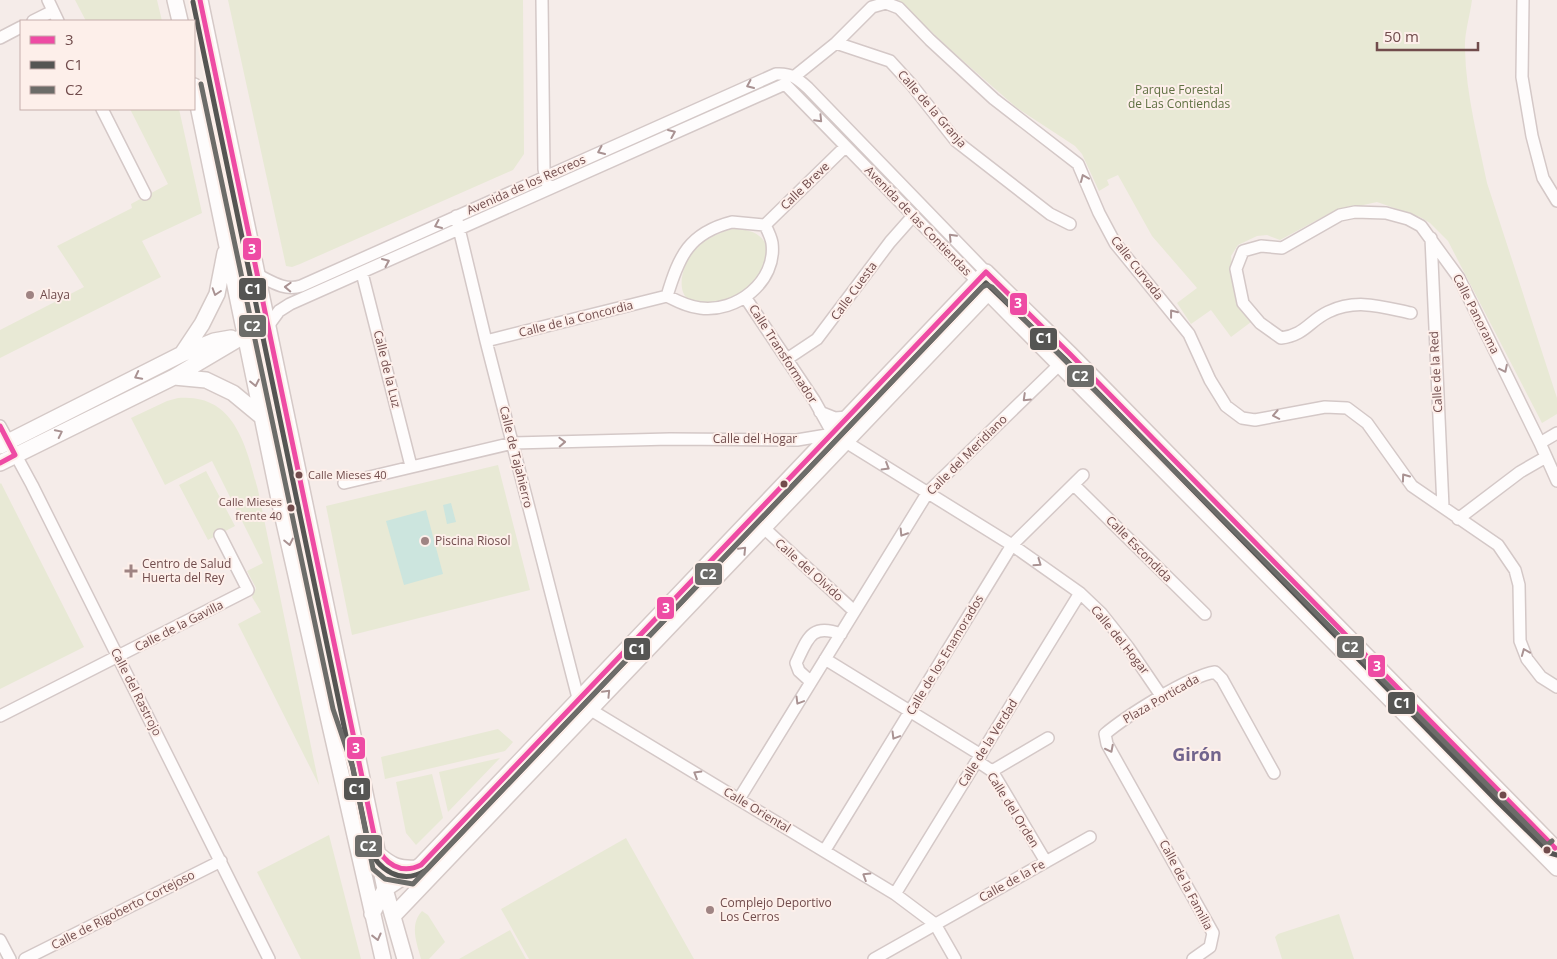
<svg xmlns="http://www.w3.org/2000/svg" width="1557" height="959" font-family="'Open Sans',sans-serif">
<rect width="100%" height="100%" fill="#f5ece9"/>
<path fill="#e8e9d5" d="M 75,0 L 157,0 L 162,21 L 86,21 Z
M 228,0 L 523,0 L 524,154 L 513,170 L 300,264 L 292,267 L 286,266 Z
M 898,0 L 1472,0 C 1470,16 1464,34 1465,50 C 1466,94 1478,139 1487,183 L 1557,398 L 1557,414 L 1542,423 L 1448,241 L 1430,223 L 1420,217 L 1377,202 L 1332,212 L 1280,240 L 1267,235 L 1257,236 L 1238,245 L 1231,256 L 1236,301 L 1251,322 L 1231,337 L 1211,310 L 1191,324 L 1177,303 L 1197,288 L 1152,236 L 1118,175 L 1107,180 L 1109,185 L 1099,191 L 1082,154 L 1075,146 L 1017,108 L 953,52 Z
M 130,109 L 179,109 L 202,213 L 142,241 L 161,277 L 0,358 L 0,330 L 84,287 L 57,246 L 132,208 L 131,204 L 168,184 Z
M 732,229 C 775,228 776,262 749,286 C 738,297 725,301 711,303 C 672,310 677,269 696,249 C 706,238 719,233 732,229 Z
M 178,398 C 235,393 246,446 258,490 L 319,785 L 238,624 L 261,612 L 252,597 L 256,588 L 247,571 L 263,563 L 212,461 L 165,485 L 131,418 L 167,401 Z
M 498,465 L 530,590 L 352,635 L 326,506 Z
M 206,471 L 235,526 L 208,540 L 179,485 Z
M 1,483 L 84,647 L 0,689 L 0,484 Z
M 498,729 L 513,742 L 505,751 L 385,779 L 381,757 Z
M 500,758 L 448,812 L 439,772 Z
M 432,774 L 443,818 L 416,845 L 406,833 L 396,782 Z
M 329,835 L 361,959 L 301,959 L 257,872 Z
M 626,838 L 694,959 L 529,959 L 501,909 Z
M 422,911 L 428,915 L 445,942 L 429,959 L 421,959 C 417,944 409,925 422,911 Z
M 1339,914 L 1354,959 L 1282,959 L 1275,937 L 1278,934 Z
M 510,930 L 526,959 L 459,959 Z"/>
<path fill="#cce5de" d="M 451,503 L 456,522 L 447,524 L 443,505 Z
M 426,510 L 443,574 L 404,585 L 386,521 Z"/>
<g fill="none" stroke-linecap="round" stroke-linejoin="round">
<defs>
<path id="street" d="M 48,0 L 58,21
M 542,0 L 544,169 L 547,183
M 1523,0 L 1522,77 L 1532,136 L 1543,178 L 1557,201
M 33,21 L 53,11
M 0,38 L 21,27
M 836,43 L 890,61 L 911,84 L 956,141 L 1050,214 L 1070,224
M 795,76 L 836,43 L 872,7 L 886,3 L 899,8 L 930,40 L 994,99 L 1078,164 L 1099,213 L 1115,243 L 1189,334 L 1210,380 L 1226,406 L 1242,418 L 1255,420 L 1325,407 L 1347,408 L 1367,423 L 1412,486 L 1498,545 L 1515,570 L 1519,585 L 1520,641 L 1527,659 L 1541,677 L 1557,687
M 102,109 L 145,194
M 456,216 L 486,341 L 578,698 L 591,710 L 895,894 L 935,924 L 955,959
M 732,222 L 765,225 C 768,231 771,237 772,243 C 777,282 736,313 700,308 C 688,307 677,301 667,296 C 679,256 689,233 732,222 Z
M 765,225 L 845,147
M 1431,238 L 1443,507
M 362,273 L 411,466
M 258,275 C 272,282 285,291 301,286 L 776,74 C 791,73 797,78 808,88 L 986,272
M 745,297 L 814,400 L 833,434
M 1411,313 C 1382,307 1357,298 1328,312 C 1309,321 1305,335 1281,338 L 1260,323 L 1243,303 L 1236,269 L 1243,251 L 1261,246 L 1282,248 L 1340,215 L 1355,212 L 1386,213 L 1408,219 L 1421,226 L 1459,278 L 1540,443 L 1557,481
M 268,326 L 279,311 L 290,304 L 785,84 L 977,281
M 486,341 L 667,296
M 787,359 L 817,339 L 890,242 L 913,216
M 820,412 L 835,418 L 848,417
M 0,426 L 32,485 L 269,959
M 1540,443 L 1557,433
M 344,483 L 513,443 L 670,439 L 797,440 L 833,434 L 1012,545 L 1080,593 L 1101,613 L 1128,647 L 1162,697
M 1074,485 L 1205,614
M 1458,519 L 1520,472 L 1546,457
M 764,528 L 854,611
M 825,659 L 981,755
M 811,682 L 799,671 L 796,663 C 808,638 811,623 841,634
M 0,716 L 248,590 L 220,535
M 977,761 L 992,771 L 1046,862
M 992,771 L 1048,738
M 739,799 L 928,492 L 1060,364
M 825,850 L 1012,545 L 1083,475
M 895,894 L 1080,593
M 0,940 L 10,959
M 25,959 L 221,861
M 874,959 L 1090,837
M 1193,959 L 1210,947 L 1213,933 L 1107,744 L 1105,734 C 1125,717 1189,676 1215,672 L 1222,679 L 1274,773"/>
<path id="secondary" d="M 175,0 L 180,21
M 200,0 L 385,889 L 405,959
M 194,86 L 281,509 L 383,959
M 980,284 L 1557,868
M 246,329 L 257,280
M 245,335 L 258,339 L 267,368
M 182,354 L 202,324 L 217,294 L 225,253
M 174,377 L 206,380 L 233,393 L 262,417
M 0,446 L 182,354 L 214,341 L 231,338
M 0,463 L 174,377 L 245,335
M 379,855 C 392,866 399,869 416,868
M 372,914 L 385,889 L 421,865 L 986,272 L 1070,354 L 1557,850
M 393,916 L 997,283"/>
</defs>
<use href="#street" stroke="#d4c8c7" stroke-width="14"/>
<use href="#secondary" stroke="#d5c9c7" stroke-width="18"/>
<use href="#street" stroke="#fefcfc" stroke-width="11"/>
<use href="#secondary" stroke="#fefcfc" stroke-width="15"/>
<defs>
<path id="bus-1" d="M 200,0 L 376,844 C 384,864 401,875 421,865 L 986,272 L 1070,354 L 1555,848
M 0,426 L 15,455 L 0,463"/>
<path id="bus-2" d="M 193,2 L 369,846 C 377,870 402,886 426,870 L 986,283 L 1065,359 L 1498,802 L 1550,853 L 1557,855"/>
<path id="bus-3" d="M 201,84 L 333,709 L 353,768 L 373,869 L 385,879 L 413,884 L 982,287 L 987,285 L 992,287 L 1547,845 L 1552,841"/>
</defs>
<use href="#bus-1" stroke="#fdefea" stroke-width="9"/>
<use href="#bus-2" stroke="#fdefea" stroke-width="9"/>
<use href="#bus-3" stroke="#fdefea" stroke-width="9"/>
<use href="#bus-1" stroke="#ee4ba4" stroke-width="5"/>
<use href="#bus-2" stroke="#555553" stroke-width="5"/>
<use href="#bus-3" stroke="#6c6c69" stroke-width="5"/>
</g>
<defs><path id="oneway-chevron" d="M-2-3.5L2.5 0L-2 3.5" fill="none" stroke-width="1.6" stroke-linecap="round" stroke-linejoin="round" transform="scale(1.25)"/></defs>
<g stroke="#a99292">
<use href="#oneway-chevron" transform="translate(750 85) rotate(156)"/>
<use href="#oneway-chevron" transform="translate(819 119) rotate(46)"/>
<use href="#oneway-chevron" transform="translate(672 133) rotate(-23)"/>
<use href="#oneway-chevron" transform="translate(601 151) rotate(156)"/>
<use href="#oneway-chevron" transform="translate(1084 178) rotate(-113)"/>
<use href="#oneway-chevron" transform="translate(438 225) rotate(156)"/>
<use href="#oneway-chevron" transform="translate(952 237) rotate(-134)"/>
<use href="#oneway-chevron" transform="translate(386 262) rotate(-24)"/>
<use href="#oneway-chevron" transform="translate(288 287) rotate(-178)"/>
<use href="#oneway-chevron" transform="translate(216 292) rotate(108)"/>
<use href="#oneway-chevron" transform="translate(1173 313) rotate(-128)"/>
<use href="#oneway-chevron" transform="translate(1504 369) rotate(64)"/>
<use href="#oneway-chevron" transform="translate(138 376) rotate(153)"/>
<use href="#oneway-chevron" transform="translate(255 383) rotate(78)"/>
<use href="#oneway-chevron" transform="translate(1026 398) rotate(136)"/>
<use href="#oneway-chevron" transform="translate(1276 415) rotate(169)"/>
<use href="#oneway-chevron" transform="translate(59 433) rotate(-26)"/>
<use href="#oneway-chevron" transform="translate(562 442) rotate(-2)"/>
<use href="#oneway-chevron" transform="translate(886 467) rotate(31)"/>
<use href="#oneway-chevron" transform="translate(1405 477) rotate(-126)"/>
<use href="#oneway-chevron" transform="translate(903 533) rotate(122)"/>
<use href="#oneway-chevron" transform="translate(289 542) rotate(78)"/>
<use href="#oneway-chevron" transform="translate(743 550) rotate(-46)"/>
<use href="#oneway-chevron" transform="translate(1038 563) rotate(35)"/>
<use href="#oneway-chevron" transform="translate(1525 652) rotate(-112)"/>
<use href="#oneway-chevron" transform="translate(607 693) rotate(-46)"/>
<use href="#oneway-chevron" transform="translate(799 701) rotate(121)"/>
<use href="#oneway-chevron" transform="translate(895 736) rotate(121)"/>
<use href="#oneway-chevron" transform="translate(1110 749) rotate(63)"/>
<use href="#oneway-chevron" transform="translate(697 774) rotate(-149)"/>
<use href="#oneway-chevron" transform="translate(866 876) rotate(-148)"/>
<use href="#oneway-chevron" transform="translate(377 937) rotate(76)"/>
</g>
<g fill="#9f8483" stroke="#fdefea" stroke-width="2">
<circle cx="30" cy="295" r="5"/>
<circle cx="425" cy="541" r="5"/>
<path d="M128.5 563.5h5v5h5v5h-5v5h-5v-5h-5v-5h5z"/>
<circle cx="710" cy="910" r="5"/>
</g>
<g fill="#714c4c" stroke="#fdefea" stroke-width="2">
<circle cx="299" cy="475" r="4.5"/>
<circle cx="784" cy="484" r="4.5"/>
<circle cx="291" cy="508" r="4.5"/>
<circle cx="1503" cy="795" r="4.5"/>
<circle cx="1547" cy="850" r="4.5"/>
</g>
<g text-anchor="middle" stroke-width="4" stroke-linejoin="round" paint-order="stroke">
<g font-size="11" fill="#714c4c" stroke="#fdefea" text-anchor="start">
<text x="308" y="479">Calle Mieses 40</text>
<text x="282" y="506" text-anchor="end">Calle Mieses<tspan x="282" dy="14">frente 40</tspan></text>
</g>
<g font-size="12" fill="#5f7042" stroke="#fdefea">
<text x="1179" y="94">Parque Forestal<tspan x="1179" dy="14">de Las Contiendas</tspan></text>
</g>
<g font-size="12" fill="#714c4c" stroke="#fdefea">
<text transform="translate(932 109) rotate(49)" y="4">Calle de la Granja</text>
<text transform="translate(526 185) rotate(-24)" y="4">Avenida de los Recreos</text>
<text transform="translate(805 186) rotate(-44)" y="4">Calle Breve</text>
<text transform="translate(918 221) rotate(46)" y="4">Avenida de las Contiendas</text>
<text transform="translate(1137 268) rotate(52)" y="4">Calle Curvada</text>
<text transform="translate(854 291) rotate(-54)" y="4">Calle Cuesta</text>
<text transform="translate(1476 314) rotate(63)" y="4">Calle Panorama</text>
<text transform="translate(576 319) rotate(-14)" y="4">Calle de la Concordia</text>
<text transform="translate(783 354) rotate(57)" y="4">Calle Transformador</text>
<text transform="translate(387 369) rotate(76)" y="4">Calle de la Luz</text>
<text transform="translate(1436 372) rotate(-93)" y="4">Calle de la Red</text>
<text x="755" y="443">Calle del Hogar</text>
<text transform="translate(967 455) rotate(-45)" y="4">Calle del Meridiano</text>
<text transform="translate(516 457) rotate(76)" y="4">Calle de Tajahierro</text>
<text transform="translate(1139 549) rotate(45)" y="4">Calle Escondida</text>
<text transform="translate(809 570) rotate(42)" y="4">Calle del Olvido</text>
<text transform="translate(179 626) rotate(-27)" y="4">Calle de la Gavilla</text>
<text transform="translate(1120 640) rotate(51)" y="4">Calle del Hogar</text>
<text transform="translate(945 655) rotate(-59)" y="4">Calle de los Enamorados</text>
<text transform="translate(136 692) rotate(63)" y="4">Calle del Rastrojo</text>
<text transform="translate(1161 699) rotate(-30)" y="4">Plaza Porticada</text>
<text transform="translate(988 743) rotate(-58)" y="4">Calle de la Verdad</text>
<text transform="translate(757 810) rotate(31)" y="4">Calle Oriental</text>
<text transform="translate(1013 810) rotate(58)" y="4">Calle del Orden</text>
<text transform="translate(1012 881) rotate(-29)" y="4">Calle de la Fe</text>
<text transform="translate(1186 885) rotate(62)" y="4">Calle de la Familia</text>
<text transform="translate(123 910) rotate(-27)" y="4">Calle de Rigoberto Cortejoso</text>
</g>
<g font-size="12" fill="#714c4c" stroke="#fdefea" text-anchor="start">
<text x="40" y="299">Alaya</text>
<text x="435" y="545">Piscina Riosol</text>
<text x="142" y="568">Centro de Salud<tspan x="142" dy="14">Huerta del Rey</tspan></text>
<text x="720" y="907">Complejo Deportivo<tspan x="720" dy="14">Los Cerros</tspan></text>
</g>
<g font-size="18" font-weight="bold" fill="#71648d" stroke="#fdefea">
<text x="1197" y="761">Girón</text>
</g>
</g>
<g stroke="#fdefea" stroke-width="2">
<rect x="242" y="237" width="20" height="24" rx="5" fill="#ee4ba4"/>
<rect x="238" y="277" width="29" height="24" rx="5" fill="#555553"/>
<rect x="1009" y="292" width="19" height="24" rx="5" fill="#ee4ba4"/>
<rect x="238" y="314" width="29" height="24" rx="5" fill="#6c6c69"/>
<rect x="1029" y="327" width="29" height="24" rx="5" fill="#555553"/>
<rect x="1066" y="364" width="29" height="24" rx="5" fill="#6c6c69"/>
<rect x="694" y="562" width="29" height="24" rx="5" fill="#6c6c69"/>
<rect x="656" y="596" width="19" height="24" rx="5" fill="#ee4ba4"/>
<rect x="1336" y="635" width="29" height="24" rx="5" fill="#6c6c69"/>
<rect x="623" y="637" width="28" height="24" rx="5" fill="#555553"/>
<rect x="1367" y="654" width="19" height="24" rx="5" fill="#ee4ba4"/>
<rect x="1387" y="691" width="29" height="24" rx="5" fill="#555553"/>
<rect x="346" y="736" width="20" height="24" rx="5" fill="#ee4ba4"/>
<rect x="343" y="777" width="28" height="24" rx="5" fill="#555553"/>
<rect x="354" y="834" width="29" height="24" rx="5" fill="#6c6c69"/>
</g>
<g font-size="14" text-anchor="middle" font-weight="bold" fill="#fff">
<text x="252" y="254">3</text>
<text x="253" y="294">C1</text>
<text x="1018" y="308">3</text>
<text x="252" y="331">C2</text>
<text x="1044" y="343">C1</text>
<text x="1080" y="381">C2</text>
<text x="708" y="579">C2</text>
<text x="666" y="613">3</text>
<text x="1350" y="652">C2</text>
<text x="637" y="654">C1</text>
<text x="1377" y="671">3</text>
<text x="1402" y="708">C1</text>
<text x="356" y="753">3</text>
<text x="357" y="794">C1</text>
<text x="368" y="851">C2</text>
</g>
<rect x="20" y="20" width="175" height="90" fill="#fdefea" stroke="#c5aeab"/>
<rect x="30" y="36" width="25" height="8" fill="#ee4ba4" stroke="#c5aeab"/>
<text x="65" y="45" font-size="15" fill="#714c4c">3</text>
<rect x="30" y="61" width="25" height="8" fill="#555553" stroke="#c5aeab"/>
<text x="65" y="70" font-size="15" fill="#714c4c">C1</text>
<rect x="30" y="86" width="25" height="8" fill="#6c6c69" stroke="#c5aeab"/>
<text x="65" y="95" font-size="15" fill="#714c4c">C2</text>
<path d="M1377 42v8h101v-8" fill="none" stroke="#714c4c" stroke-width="2.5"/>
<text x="1384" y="42" font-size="15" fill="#714c4c" stroke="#fdefea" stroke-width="4" paint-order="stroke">50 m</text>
</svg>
